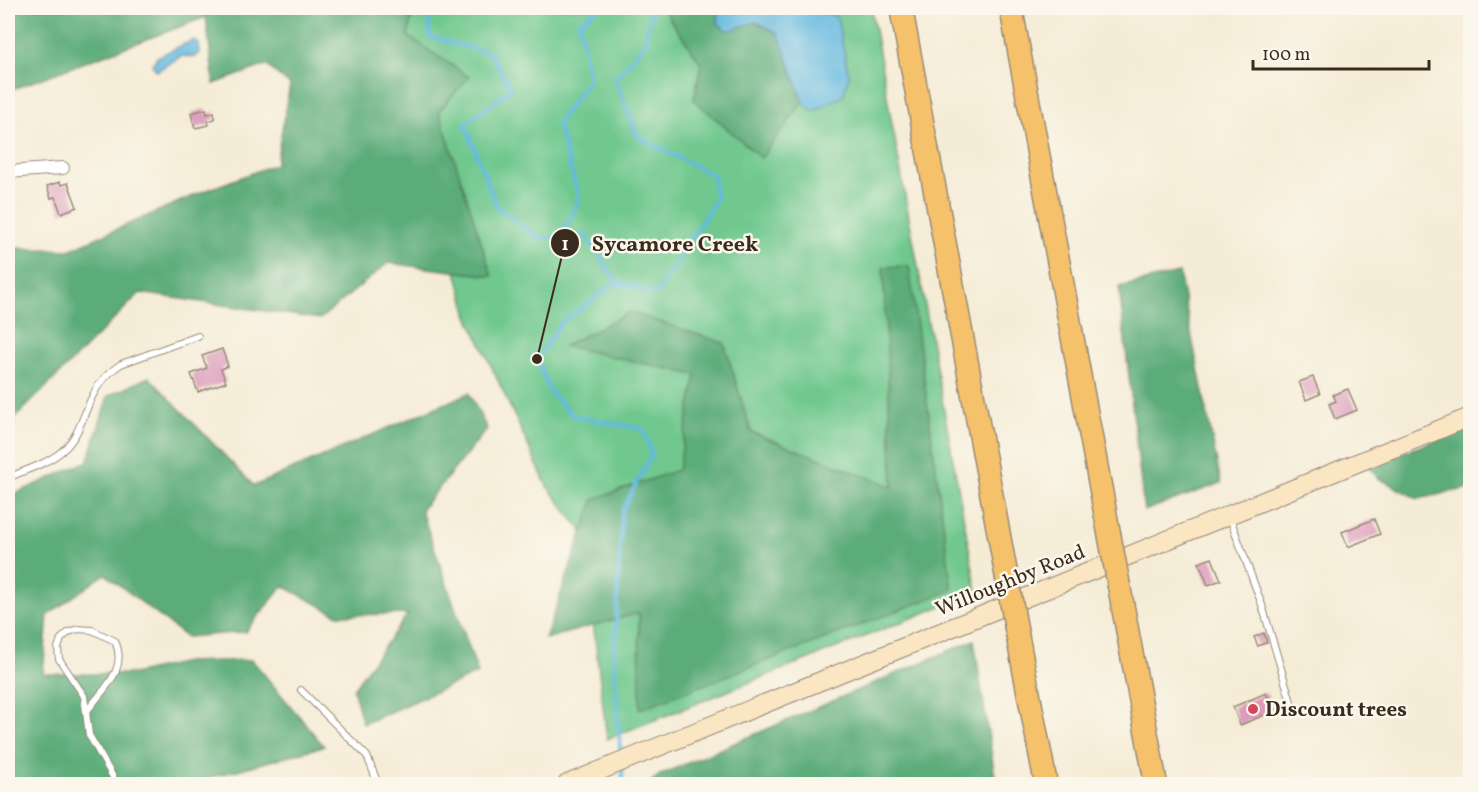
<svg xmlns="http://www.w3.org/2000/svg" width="1478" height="792" font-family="Vollkorn,serif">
<rect width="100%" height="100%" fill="#fbf7ec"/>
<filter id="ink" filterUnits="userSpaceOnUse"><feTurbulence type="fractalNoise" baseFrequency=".0167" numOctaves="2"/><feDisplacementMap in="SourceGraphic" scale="12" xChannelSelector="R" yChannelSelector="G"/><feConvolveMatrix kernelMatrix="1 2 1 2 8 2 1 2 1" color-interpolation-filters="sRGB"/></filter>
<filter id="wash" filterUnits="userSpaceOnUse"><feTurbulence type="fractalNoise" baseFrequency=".008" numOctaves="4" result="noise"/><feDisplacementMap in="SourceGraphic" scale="24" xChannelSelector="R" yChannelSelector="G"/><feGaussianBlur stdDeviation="1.35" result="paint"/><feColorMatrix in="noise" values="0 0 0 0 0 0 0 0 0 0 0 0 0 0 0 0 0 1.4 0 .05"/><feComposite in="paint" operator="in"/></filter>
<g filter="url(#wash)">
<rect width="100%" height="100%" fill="#f5ecd6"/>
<path fill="#6fc88e" stroke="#557956" stroke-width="1.5" d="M 394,8 L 871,8 L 977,592 L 607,739 L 582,531 L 547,486 L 468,316 L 392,32 Z"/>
<path fill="#5bac79" stroke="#4b6b4c" stroke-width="1.5" d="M 8,8 L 413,8 L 408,36 L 469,77 L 439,111 L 492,276 L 388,263 L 320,319 L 140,293 L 8,425 L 8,248 L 69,250 L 202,192 L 276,164 L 290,85 L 266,65 L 214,84 L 206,17 L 8,91 Z
M 662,8 L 719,8 L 718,23 L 756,22 L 778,33 L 803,102 L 761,158 L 694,100 L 701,63 Z
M 909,266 L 952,590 L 640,709 L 639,613 L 545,639 L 594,499 L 678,470 L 696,375 L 564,346 L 630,312 L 724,343 L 751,432 L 893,487 L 883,267 Z
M 1179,273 L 1221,483 L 1144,511 L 1119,287 Z
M 149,377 L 254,486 L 469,393 L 487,429 L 421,510 L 478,673 L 363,724 L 353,689 L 408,614 L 338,615 L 283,586 L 245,632 L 186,637 L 105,574 L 48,615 L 43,674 L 133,674 L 186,662 L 252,660 L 324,746 L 205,779 L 206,784 L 8,784 L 8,497 L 88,461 L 108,396 Z
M 1470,428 L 1470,488 L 1418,499 L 1378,478 L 1368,465 Z
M 974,640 L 996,784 L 648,784 L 660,775 Z"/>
<path fill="#64b9e0" stroke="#50727f" stroke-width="1.5" d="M 719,8 L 810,8 L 837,17 L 849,76 L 843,96 L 813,111 L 803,102 L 778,33 L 756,22 L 727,31 L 718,23 Z
M 193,40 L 199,44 L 200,53 L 195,57 L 181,56 L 157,71 L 152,65 L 157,57 Z"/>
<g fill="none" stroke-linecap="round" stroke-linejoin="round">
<path stroke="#64b9e0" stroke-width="4" d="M 428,8 L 430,37 L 490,53 L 511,89 L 465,124 L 497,207 L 539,238 L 585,235 L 617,282 L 561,323 L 537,359 L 550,392 L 573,416 L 643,429 L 652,454 L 622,511 L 614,664 L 621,757
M 562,236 L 579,198 L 557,123 L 589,80 L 579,22 L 599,8
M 617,282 L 656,294 L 716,199 L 713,175 L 638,137 L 615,79 L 645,43 L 652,8
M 622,767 L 623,784"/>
</g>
<g id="blocks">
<path fill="#dc9bba" d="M 206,109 L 207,114 L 214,112 L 215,119 L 208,121 L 209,125 L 195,128 L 191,113 Z
M 60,182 L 61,185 L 68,183 L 77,207 L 61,213 L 55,197 L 51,198 L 47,186 Z
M 222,349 L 228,366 L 221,369 L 226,382 L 198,392 L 191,374 L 207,368 L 202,356 Z
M 1313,377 L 1320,394 L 1306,400 L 1299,382 Z
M 1348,389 L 1357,410 L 1335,419 L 1329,404 L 1336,401 L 1333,395 Z
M 1374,519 L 1380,534 L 1348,547 L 1342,532 Z
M 1212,558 L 1221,580 L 1208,585 L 1199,563 Z
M 1264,633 L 1267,642 L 1258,646 L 1254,637 Z
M 1266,693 L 1274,711 L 1240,725 L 1233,707 Z"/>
</g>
</g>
<g filter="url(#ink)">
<use href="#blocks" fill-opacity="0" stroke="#988b7a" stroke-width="1.5"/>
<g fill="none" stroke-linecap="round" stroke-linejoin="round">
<defs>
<path id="lane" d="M 8,478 C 25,470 47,464 62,451 C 90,427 81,390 121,364 L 198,336
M 1230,518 L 1262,605 L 1291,702
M 301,690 L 367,756 L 378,784
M 87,711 C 104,688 128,670 115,641 L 92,630 L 78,629 L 69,632 L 61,639 L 58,648 L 59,659 L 84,696 L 89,735 L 117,784"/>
<path id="street" d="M 8,172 L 63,168"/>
<path id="secondary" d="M 567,784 L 1470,417"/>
<path id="highway" d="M 901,8 L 1006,573
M 1011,8 L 1109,533
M 1119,586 L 1156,784
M 1016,628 L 1046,784"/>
</defs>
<use href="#lane" stroke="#988b7a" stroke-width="8"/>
<use href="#street" stroke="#988b7a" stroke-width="14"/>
<use href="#secondary" stroke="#988b7a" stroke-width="20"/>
<use href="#highway" stroke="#988b7a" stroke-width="25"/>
<use href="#lane" stroke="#fff" stroke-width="6"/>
<use href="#street" stroke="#fff" stroke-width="12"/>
<use href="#secondary" stroke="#fbe6c4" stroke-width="18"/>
<use href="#highway" stroke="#f5c16b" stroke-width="22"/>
<defs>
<path id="highway-bridge" d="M 1109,533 L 1119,586
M 1006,573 L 1016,628"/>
</defs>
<use href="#highway-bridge" stroke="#988b7a" stroke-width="25" stroke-linecap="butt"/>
<use href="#highway-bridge" stroke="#f5c16b" stroke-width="22"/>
</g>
</g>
<circle fill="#d1495b" stroke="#fbf7ec" stroke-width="2" cx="1253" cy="709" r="6"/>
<g text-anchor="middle" stroke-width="5" stroke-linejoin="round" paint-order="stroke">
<g font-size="21" fill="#3b2a1e" stroke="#fbf7ec">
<text transform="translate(1010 580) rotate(-22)" y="7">Willoughby Road</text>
</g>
<g font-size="21" font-weight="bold" fill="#3b2a1e" stroke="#fbf7ec" text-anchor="start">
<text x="1265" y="716">Discount trees</text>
</g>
</g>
<path fill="none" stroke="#3b2a1e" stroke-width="2" d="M537 359L565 243"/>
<g fill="#3b2a1e" stroke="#fbf7ec" stroke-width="2">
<circle cx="537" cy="359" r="6"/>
<circle cx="565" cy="243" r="15"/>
</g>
<g font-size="18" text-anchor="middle" font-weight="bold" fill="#fff">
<text x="565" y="250">1</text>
</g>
<g font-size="22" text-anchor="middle" font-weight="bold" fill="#3b2a1e" stroke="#fbf7ec" stroke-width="5" stroke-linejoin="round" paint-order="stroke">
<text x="675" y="251">Sycamore Creek</text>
</g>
<rect width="1478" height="792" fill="none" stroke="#fbf7ec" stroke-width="30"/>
<path d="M1253 60v9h176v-9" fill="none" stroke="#3b2a1e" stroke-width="3"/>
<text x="1262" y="60" font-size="18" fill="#3b2a1e" stroke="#fbf7ec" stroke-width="4.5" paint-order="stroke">100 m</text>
</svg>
